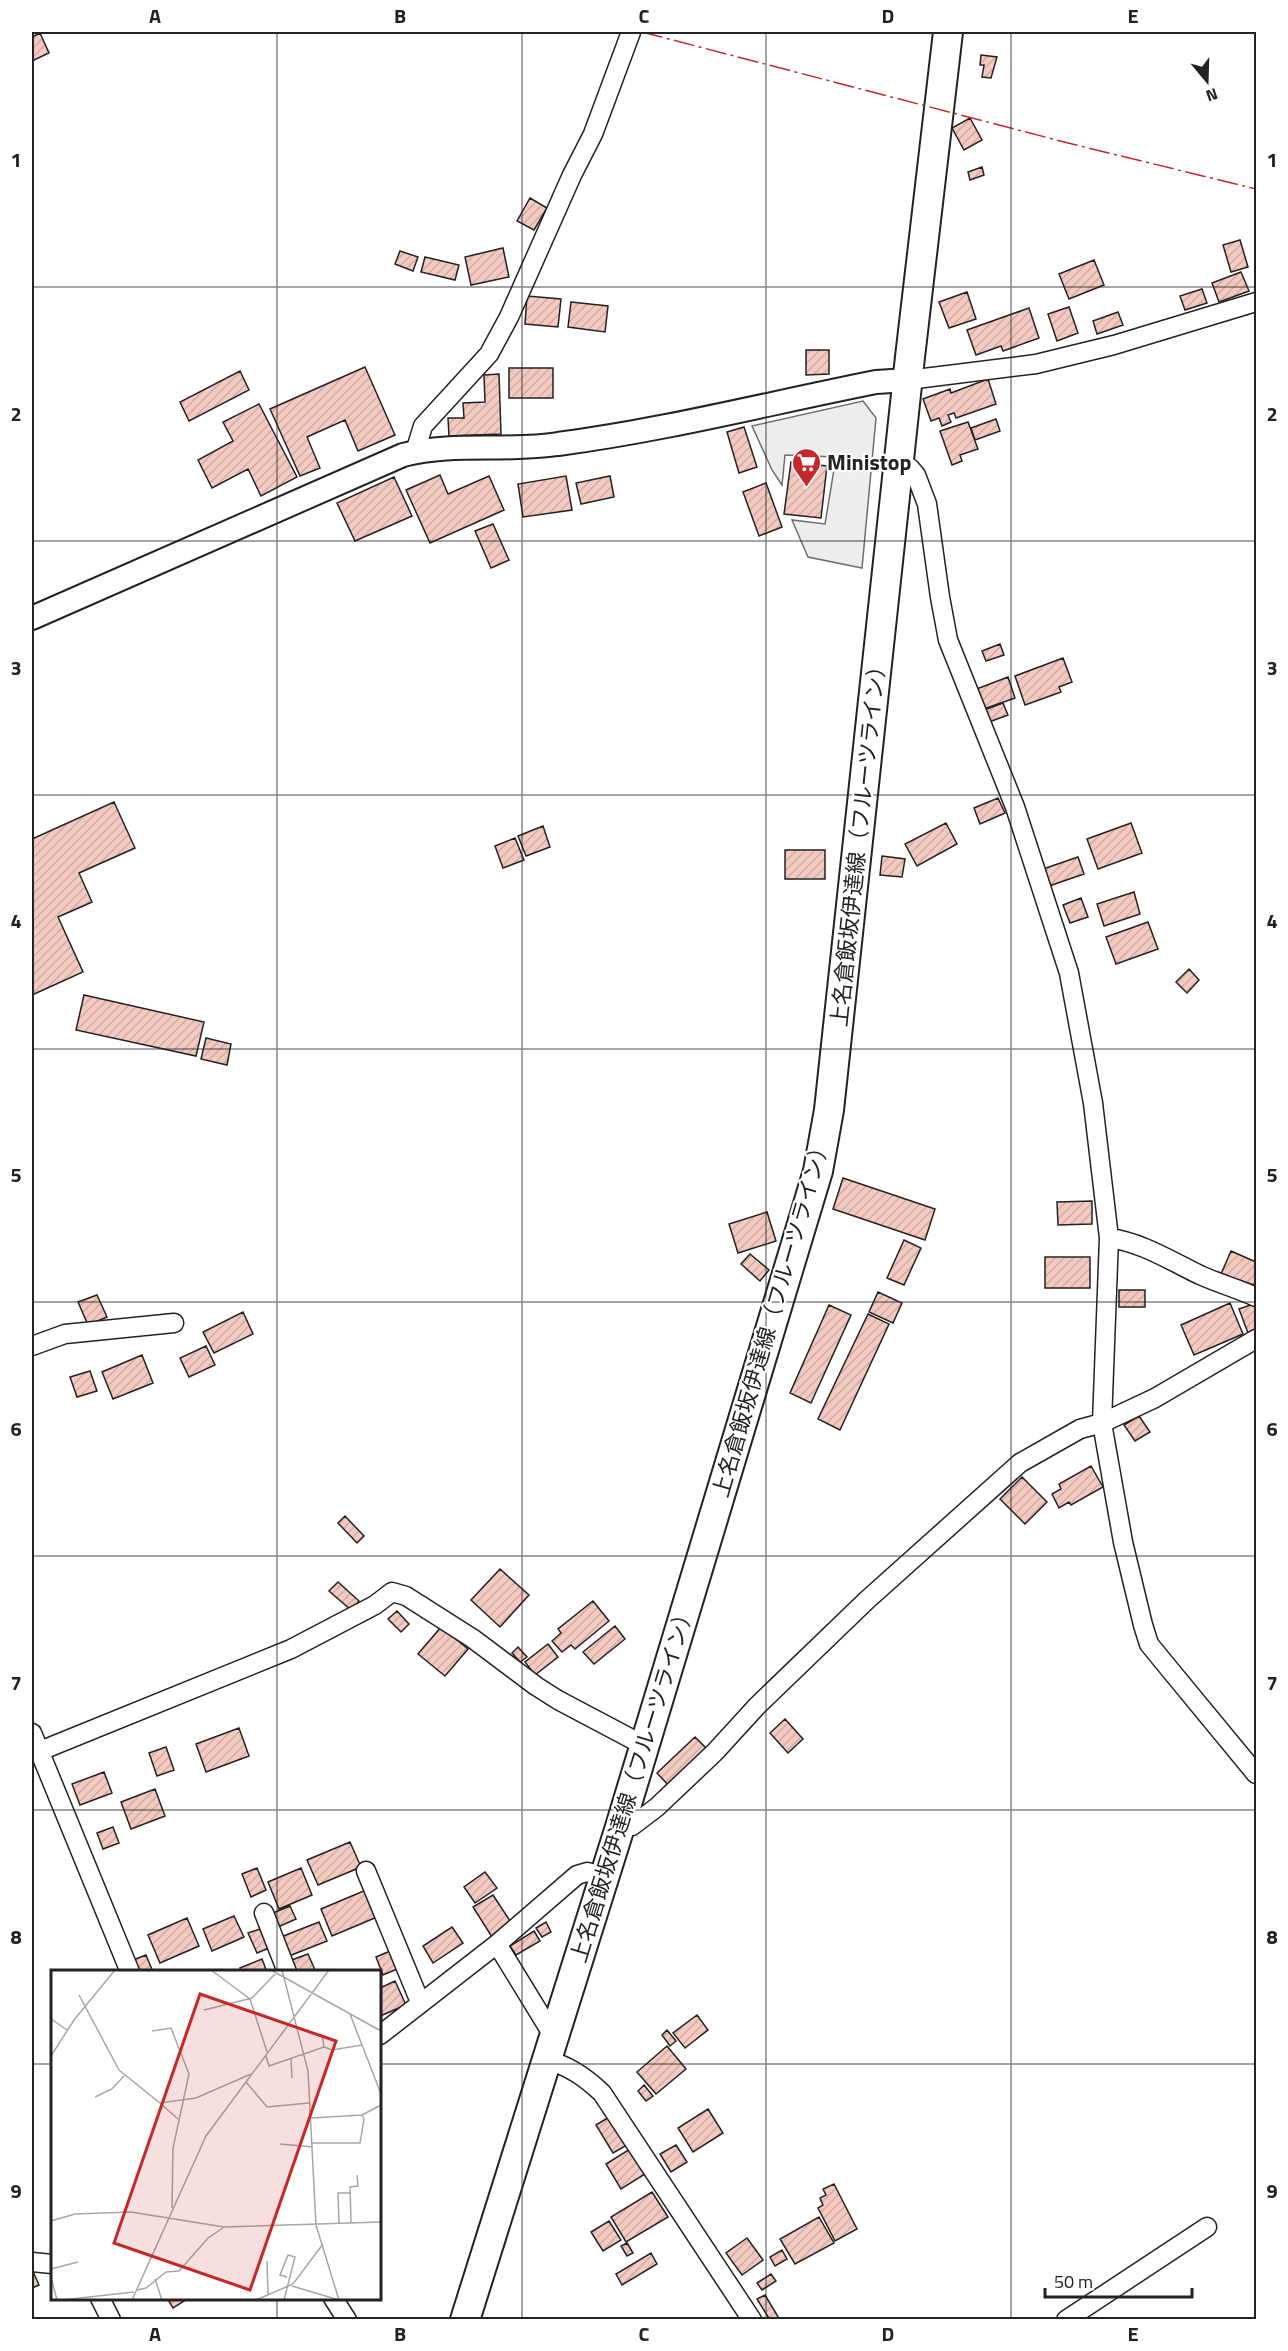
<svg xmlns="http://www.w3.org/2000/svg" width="1288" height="2351" font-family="'Titillium Web','Noto Sans JP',sans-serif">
<defs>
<pattern id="building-hatch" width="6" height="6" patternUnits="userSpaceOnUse" patternTransform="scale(1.5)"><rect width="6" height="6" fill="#f3c9c0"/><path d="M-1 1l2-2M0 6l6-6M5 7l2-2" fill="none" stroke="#d0aca5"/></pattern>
</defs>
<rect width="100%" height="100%" fill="#fff"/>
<path fill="#ededed" stroke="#6f6f6f" stroke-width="1.5" d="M 863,401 L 876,418 L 862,568 L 808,557 L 792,520 L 825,524 L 836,457 L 785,455 L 782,485 L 772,470 L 752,426 Z"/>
<path fill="url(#building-hatch)" stroke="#222" stroke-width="1.5" d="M 40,33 L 49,53 L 32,61 L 32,37 Z
M 981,55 L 997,57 L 991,78 L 982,77 L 984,65 L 980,65 Z
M 970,118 L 982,140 L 964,150 L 952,128 Z
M 982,167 L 984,175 L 970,180 L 968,172 Z
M 530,198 L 547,208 L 534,230 L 517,221 Z
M 1240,240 L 1248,267 L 1231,272 L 1223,245 Z
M 503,248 L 509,277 L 471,285 L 465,257 Z
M 400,251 L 418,257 L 413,271 L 395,264 Z
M 425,257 L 459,265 L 455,280 L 421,272 Z
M 1094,260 L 1104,285 L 1069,299 L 1059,274 Z
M 1241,272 L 1249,291 L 1219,302 L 1212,283 Z
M 1202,289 L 1207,303 L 1185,310 L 1180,296 Z
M 967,292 L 976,319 L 949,328 L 939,302 Z
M 527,296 L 561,299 L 558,327 L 525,324 Z
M 571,302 L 608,306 L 605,332 L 568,327 Z
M 1069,307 L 1078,333 L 1057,341 L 1048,314 Z
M 1029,308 L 1039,338 L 1003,351 L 1001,346 L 976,355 L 967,330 Z
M 1118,312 L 1123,325 L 1097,334 L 1093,321 Z
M 806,350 L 829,350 L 829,374 L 806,375 Z
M 365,367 L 395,435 L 358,451 L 345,420 L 307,437 L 320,468 L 300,476 L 270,409 Z
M 509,368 L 553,368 L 553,398 L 509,398 Z
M 240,371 L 249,390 L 189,421 L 180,402 Z
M 499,374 L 501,434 L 449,436 L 448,418 L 464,418 L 463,403 L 485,402 L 484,375 Z
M 988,379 L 996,404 L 956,418 L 954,413 L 948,415 L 951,422 L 942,426 L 939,418 L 931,421 L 923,399 L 950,389 L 951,393 Z
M 259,404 L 297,477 L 261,496 L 248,469 L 212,488 L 198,460 L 233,441 L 223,422 Z
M 996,419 L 1000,431 L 975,440 L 971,428 Z
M 968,422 L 978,449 L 960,455 L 962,461 L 952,465 L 940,431 Z
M 744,427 L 757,467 L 739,473 L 727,432 Z
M 791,462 L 827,466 L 821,518 L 784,514 Z
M 440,475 L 448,494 L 489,476 L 504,510 L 430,543 L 406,490 Z
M 566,476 L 572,510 L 523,517 L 518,484 Z
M 610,476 L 614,497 L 581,504 L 576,483 Z
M 394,477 L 412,516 L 355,541 L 337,503 Z
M 766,483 L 782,527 L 759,536 L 743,492 Z
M 493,524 L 509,560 L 491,568 L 475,531 Z
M 1000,644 L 1004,655 L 986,661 L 982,651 Z
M 1063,658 L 1072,682 L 1059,687 L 1061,692 L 1025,705 L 1015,676 Z
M 1008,677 L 1015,698 L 981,710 L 974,690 Z
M 1003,703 L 1008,715 L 989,722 L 984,710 Z
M 998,798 L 1005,813 L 980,824 L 974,808 Z
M 114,802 L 135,848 L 79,873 L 92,902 L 58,917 L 83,972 L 32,995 L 32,839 Z
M 946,823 L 957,844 L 917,866 L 905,844 Z
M 1131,823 L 1142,853 L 1098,869 L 1087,839 Z
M 543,826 L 550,847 L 526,856 L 518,836 Z
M 515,838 L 524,860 L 503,868 L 495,846 Z
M 785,850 L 825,850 L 825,879 L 785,879 Z
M 882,856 L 905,859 L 902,877 L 880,875 Z
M 1078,857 L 1084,874 L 1049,886 L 1043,869 Z
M 1134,892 L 1140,914 L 1104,926 L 1097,904 Z
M 1081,898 L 1088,917 L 1070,923 L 1063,905 Z
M 1148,922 L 1158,949 L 1116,964 L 1106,937 Z
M 1189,969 L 1199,980 L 1187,993 L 1176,982 Z
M 84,995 L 204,1022 L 196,1056 L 76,1030 Z
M 206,1038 L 231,1044 L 227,1065 L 201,1059 Z
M 843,1178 L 935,1209 L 925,1240 L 833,1209 Z
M 1092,1201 L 1092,1224 L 1058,1225 L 1057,1202 Z
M 767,1212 L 776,1241 L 738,1253 L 729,1224 Z
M 904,1240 L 921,1248 L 904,1285 L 887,1278 Z
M 1231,1251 L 1256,1262 L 1256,1279 L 1254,1285 L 1221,1274 Z
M 750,1254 L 769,1270 L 760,1281 L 741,1264 Z
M 1045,1257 L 1090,1257 L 1090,1288 L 1045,1288 Z
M 1119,1290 L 1145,1290 L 1145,1307 L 1119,1307 Z
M 878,1292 L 902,1303 L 893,1323 L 869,1312 Z
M 97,1295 L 107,1317 L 88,1325 L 78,1302 Z
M 1230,1303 L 1243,1334 L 1194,1355 L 1181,1325 Z
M 1256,1303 L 1256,1330 L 1248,1333 L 1239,1309 Z
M 829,1305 L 851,1315 L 811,1403 L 790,1393 Z
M 243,1312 L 253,1334 L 214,1353 L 203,1332 Z
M 868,1314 L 889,1324 L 840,1430 L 818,1419 Z
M 206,1346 L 215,1365 L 189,1377 L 180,1358 Z
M 142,1355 L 153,1383 L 113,1399 L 102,1372 Z
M 90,1371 L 97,1391 L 77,1397 L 70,1377 Z
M 1139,1416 L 1150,1432 L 1135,1441 L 1124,1425 Z
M 1091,1466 L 1103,1487 L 1071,1505 L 1069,1502 L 1059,1508 L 1052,1494 L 1061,1489 L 1059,1484 Z
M 1022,1477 L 1047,1502 L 1025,1524 L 1000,1499 Z
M 345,1516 L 364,1536 L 357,1543 L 338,1523 Z
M 500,1569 L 529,1595 L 500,1627 L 471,1600 Z
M 338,1582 L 359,1601 L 351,1610 L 329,1591 Z
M 593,1601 L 609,1621 L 575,1649 L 571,1645 L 562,1652 L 552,1641 L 561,1633 L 558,1629 Z
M 397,1611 L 409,1624 L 401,1632 L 388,1619 Z
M 615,1626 L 625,1639 L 594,1664 L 583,1652 Z
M 441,1627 L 468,1649 L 445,1676 L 418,1654 Z
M 548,1644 L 558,1657 L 535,1675 L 525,1662 Z
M 518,1647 L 527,1657 L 520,1662 L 512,1653 Z
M 785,1719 L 803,1739 L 788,1753 L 770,1733 Z
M 239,1728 L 249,1756 L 206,1772 L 196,1744 Z
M 695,1737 L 709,1751 L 670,1787 L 657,1773 Z
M 166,1747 L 174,1770 L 157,1776 L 149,1753 Z
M 104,1772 L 112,1793 L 80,1805 L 72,1784 Z
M 155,1789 L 165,1816 L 131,1829 L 121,1802 Z
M 113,1827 L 119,1843 L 103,1849 L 97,1833 Z
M 350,1842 L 361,1867 L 318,1885 L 307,1860 Z
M 257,1868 L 266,1890 L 251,1897 L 242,1874 Z
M 301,1868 L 312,1895 L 279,1909 L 268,1882 Z
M 485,1872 L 497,1888 L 475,1903 L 464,1887 Z
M 366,1890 L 377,1917 L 332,1936 L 321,1909 Z
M 493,1895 L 512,1924 L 492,1937 L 473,1907 Z
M 290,1906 L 296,1919 L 278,1927 L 273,1913 Z
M 234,1916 L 244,1937 L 212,1951 L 203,1929 Z
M 187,1918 L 199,1946 L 160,1963 L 148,1935 Z
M 319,1922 L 327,1941 L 289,1956 L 281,1937 Z
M 546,1922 L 551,1932 L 542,1937 L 536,1928 Z
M 452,1927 L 463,1943 L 433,1963 L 423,1946 Z
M 260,1929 L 269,1948 L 257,1953 L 248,1933 Z
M 534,1931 L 540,1941 L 516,1955 L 510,1946 Z
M 390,1951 L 397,1969 L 383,1975 L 376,1957 Z
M 308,1954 L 315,1970 L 294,1972 L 289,1961 Z
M 146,1955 L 153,1972 L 137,1972 L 133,1960 Z
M 262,1959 L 267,1972 L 242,1972 L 240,1968 Z
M 395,1981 L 406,2005 L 380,2016 L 380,1988 Z
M 697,2015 L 708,2030 L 685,2048 L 673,2033 Z
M 667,2030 L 676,2041 L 670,2046 L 662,2035 Z
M 667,2046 L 686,2069 L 656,2094 L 637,2072 Z
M 644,2085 L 653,2096 L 646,2101 L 638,2091 Z
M 708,2109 L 723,2133 L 693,2152 L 678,2128 Z
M 609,2117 L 627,2145 L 613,2153 L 596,2125 Z
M 676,2145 L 687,2162 L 671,2172 L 660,2154 Z
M 630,2149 L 645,2174 L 621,2189 L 606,2164 Z
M 834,2184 L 857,2229 L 835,2241 L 818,2208 L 823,2205 L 820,2198 L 826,2195 L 823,2189 Z
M 652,2192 L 668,2217 L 626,2242 L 611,2217 Z
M 819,2217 L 834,2243 L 795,2264 L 780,2239 Z
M 609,2221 L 621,2240 L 603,2251 L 591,2232 Z
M 747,2238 L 763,2260 L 742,2275 L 726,2253 Z
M 627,2243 L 633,2253 L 627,2256 L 621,2246 Z
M 782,2250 L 787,2259 L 775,2266 L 770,2257 Z
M 651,2253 L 657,2264 L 622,2285 L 616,2274 Z
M 32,2269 L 39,2285 L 32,2288 Z
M 771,2274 L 776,2281 L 762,2290 L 757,2283 Z
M 765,2295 L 780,2320 L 770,2320 L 757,2299 Z
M 167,2298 L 189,2298 L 173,2308 Z"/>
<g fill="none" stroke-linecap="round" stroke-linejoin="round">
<defs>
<path id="minor" d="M 908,380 L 1036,364 L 1114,345 L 1256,302
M 415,452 L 423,426 L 489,354 L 509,317 L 572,175 L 593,134 L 631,32
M 899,463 L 910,468 L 916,475 L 927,504 L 940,597 L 948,640 L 1015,807 L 1069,973 L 1093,1103 L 1109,1238 L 1102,1423 L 1123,1542 L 1143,1625 L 1149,1644 L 1162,1660 L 1256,1774
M 1109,1238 C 1141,1242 1171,1261 1200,1275 C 1218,1283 1238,1289 1256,1297
M 32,1346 L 65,1334 L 174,1323
M 32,1733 L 130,1972
M 40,1751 L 291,1649 L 375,1605 L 392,1592 L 406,1596 L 472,1638 L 536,1686 L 558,1700 L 645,1746
M 620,1827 L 632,1826 L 657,1807 L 715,1752 L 757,1706 L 867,1600 L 1020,1463 L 1080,1429 L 1102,1423 L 1155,1398 L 1256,1339
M 366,1871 L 420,2002
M 264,1913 L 287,1972
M 497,1944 L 577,1875 L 587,1872 L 604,1876
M 380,2035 L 497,1944 L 554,2037
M 547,2060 C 569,2066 585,2077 602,2093 L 752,2320
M 32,2262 L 52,2264
M 100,2298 L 111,2320
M 333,2298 L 347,2320
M 1066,2320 L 1207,2227"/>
<path id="tertiary" d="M 32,618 L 403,455 C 454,442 506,452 558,444 C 665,430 770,403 876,382 L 908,380"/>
<path id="primary" d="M 465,2320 L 620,1827 L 818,1171 L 829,1110 L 910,357 L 948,32"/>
</defs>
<use href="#minor" stroke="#222" stroke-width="21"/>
<use href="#tertiary" stroke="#222" stroke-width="26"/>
<use href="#primary" stroke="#222" stroke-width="32"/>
<use href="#minor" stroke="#fff" stroke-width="18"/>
<use href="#tertiary" stroke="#fff" stroke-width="22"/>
<use href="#primary" stroke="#fff" stroke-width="28"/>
<path stroke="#c62828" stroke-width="1.5" stroke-dasharray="21 4.5 3 4.5" stroke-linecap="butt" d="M 642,32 L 1068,143 L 1256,189"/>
</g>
<path fill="none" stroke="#222" stroke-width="1.5" stroke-opacity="0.55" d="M 277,32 L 277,1972M 522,32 L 522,2320M 766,32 L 766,2320M 1011,32 L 1011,2320M 32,287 L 1256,287M 32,541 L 1256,541M 32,795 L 1256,795M 32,1049 L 1256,1049M 32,1302 L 1256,1302M 32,1556 L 1256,1556M 32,1810 L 1256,1810M 32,2064 L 52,2064M 380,2064 L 1256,2064M 277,2298 L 277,2320"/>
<defs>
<symbol id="supermarket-pin" viewBox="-11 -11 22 30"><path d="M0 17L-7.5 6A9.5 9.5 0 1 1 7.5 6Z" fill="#c62828" stroke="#fff"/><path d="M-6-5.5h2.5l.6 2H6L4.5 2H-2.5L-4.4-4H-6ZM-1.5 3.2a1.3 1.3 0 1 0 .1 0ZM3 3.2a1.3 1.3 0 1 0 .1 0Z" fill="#fff"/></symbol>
</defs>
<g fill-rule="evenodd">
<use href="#supermarket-pin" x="790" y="446" width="33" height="45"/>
</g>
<g text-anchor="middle" stroke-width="4.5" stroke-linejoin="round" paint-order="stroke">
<g font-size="22" font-weight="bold" fill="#222" stroke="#fff" text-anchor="start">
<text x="827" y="470">Ministop</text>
</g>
<g font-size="22" fill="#222" stroke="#fff">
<text transform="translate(858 841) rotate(-84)" y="8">上名倉飯坂伊達線（フルーツライン）</text>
<text transform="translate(771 1317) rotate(-74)" y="8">上名倉飯坂伊達線（フルーツライン）</text>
<text transform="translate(632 1783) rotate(-73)" y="8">上名倉飯坂伊達線（フルーツライン）</text>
</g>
</g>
<g transform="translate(51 1970)">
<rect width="330" height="330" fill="#fff"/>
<path fill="none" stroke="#a7a7a7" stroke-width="1.5" d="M 160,0 L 199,29 L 216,82M 220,0 L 330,61M 231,0 L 257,101 L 265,255 L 288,330M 28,25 L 68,100 L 109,133 L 145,128 L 200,104M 153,40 L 201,28 L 224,4M 299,44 L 330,124M 0,49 L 16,60M 101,61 L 120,58 L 138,104 L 122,178 L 121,238M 273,77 L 281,80 L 311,75M 0,86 L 23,50 L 64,0M 215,86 L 218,96 L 273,77 L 271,65M 240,89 L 241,108M 195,112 L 216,137 L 258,133M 44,127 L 61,119 L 73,106M 110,134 L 127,149M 311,145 L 330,135M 260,148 L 311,145 L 313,149 L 309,173 L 261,173M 229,174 L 262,177M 0,251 L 24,244 L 80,242 L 173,257 L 330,252M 300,253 L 299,217 L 307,216 L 306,205M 288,254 L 287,223 L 299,223M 216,291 L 217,324M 0,299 L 27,292M 0,307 L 6,330M 104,309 L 111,330M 241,316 L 288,330M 86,320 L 95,318 L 115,302 L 128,301 L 157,268 L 172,258M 11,330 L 83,322M 81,330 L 155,166 L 278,0M 205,330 L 242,314 L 272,274M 233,330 L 244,287 L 237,285 L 229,305 L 236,307"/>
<path fill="#c62828" fill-opacity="0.15" stroke="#c62828" stroke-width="3" d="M 149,24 L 285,71 L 199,320 L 63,273 Z"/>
<rect width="330" height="330" fill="none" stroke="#222" stroke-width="3"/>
</g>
<rect width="1288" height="2351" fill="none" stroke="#ffffff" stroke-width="66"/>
<g transform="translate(1207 81) rotate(161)" stroke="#ffffff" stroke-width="4.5" paint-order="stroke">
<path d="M0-4.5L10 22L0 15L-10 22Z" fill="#222222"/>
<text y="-9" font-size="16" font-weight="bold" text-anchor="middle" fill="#222222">N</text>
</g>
<path d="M1045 2288v9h147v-9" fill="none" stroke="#222222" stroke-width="3"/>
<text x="1054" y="2288" font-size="18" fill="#222222" stroke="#ffffff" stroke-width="4.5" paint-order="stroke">50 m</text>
<rect x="33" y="33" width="1222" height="2285" fill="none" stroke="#222" stroke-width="2"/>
<g font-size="20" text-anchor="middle" font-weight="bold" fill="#222">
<text x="155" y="23">A</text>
<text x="400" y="23">B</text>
<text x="644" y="23">C</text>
<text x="888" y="23">D</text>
<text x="1133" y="23">E</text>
<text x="16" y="167">1</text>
<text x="1272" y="167">1</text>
<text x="16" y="421">2</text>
<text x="1272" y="421">2</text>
<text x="16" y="675">3</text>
<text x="1272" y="675">3</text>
<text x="16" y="928">4</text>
<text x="1272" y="928">4</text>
<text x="16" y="1182">5</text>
<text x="1272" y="1182">5</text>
<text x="16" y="1436">6</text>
<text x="1272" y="1436">6</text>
<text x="16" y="1690">7</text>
<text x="1272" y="1690">7</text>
<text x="16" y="1944">8</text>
<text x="1272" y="1944">8</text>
<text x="16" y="2198">9</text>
<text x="1272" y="2198">9</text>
<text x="155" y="2341">A</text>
<text x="400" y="2341">B</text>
<text x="644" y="2341">C</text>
<text x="888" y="2341">D</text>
<text x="1133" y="2341">E</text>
</g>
</svg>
